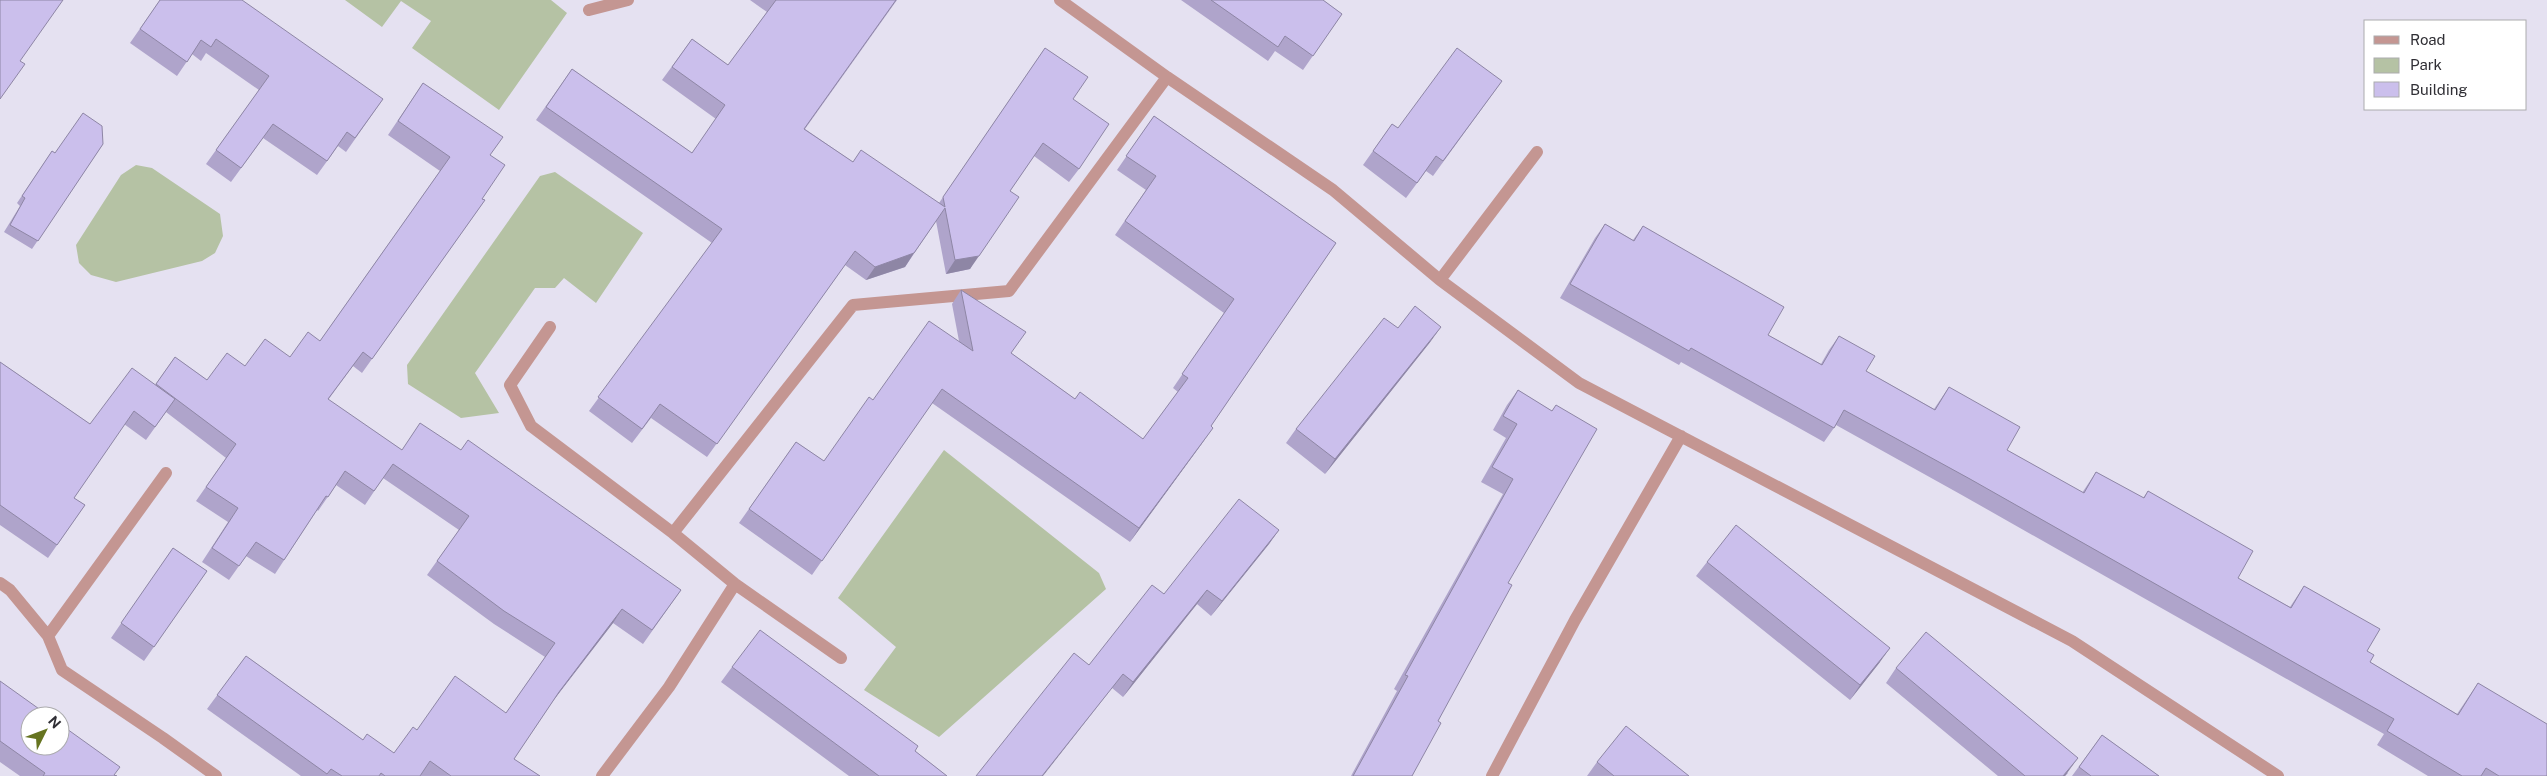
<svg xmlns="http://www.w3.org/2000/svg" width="2547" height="776" font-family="'Public Sans',sans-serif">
<rect width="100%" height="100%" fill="#e5e1f1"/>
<path fill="#b5c2a4" d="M 345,0 L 551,0 L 567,13 L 499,110 L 412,48 L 431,21 L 401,1 L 382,27 Z
M 136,165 L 152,168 L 220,214 L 223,236 L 215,253 L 202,261 L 116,282 L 91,275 L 79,263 L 76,245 L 121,175 Z
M 555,172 L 643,233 L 596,303 L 564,278 L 555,288 L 535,288 L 475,373 L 499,413 L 461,418 L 408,384 L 407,365 L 540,176 Z
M 944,450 L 1099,573 L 1106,589 L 939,737 L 864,690 L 896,647 L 838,598 Z"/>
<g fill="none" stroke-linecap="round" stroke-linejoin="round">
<path stroke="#c49692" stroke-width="12" d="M 1060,0 L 1167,77 L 1333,190 L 1440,280 L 1579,383 L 2072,641 L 2278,776
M 589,10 L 628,0
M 1440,280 L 1537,152
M 550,327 L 510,385 L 531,426 L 673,533 L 735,584 L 841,658
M 673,533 L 853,305 L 1009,291 L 1167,77
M 0,583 L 10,590 L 48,636 L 62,670 L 163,738 L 216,776
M 48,636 L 166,473
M 602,776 L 669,687 L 735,584
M 1492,776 L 1575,620 L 1681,436"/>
</g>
<path fill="#afa4cb" d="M 160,0 L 383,99 L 346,152 L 338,146 L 317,175 L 263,138 L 231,182 L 206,164 L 259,90 L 206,53 L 201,61 L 192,54 L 177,76 L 130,43 Z
M 750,0 L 897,0 L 805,129 L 853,162 L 939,203 L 1045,48 L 1073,99 L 1079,169 L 1069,182 L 1034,156 L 1010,191 L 970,269 L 946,274 L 936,221 L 905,267 L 866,280 L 845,265 L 707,457 L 651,418 L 632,443 L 589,411 L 712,243 L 536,120 L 572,69 L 692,153 L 716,119 L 662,80 L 692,39 L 728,65 L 767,12 Z
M 1181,0 L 1323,0 L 1342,14 L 1303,70 L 1275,51 L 1268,61 Z
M 1502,81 L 1433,176 L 1426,171 L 1406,198 L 1363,165 L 1392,124 L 1398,128 Z
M 423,83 L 490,155 L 482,199 L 485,200 L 362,373 L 353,366 L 328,400 L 402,450 L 461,450 L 681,590 L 643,644 L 613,623 L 553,701 L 514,759 L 540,776 L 421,776 L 421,775 L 420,776 L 301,776 L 207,709 L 246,656 L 363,740 L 394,753 L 417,730 L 506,713 L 545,657 L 494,624 L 427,575 L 459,530 L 383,478 L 365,505 L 336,485 L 318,511 L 317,510 L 275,574 L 246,556 L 229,580 L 202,562 L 228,522 L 196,501 L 226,458 L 166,412 L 146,440 L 124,424 L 74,498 L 85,505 L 48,558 L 0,525 L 0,362 L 90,424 L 155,385 L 175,357 L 207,380 L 245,366 L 290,357 L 320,341 L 440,171 L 388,135 Z
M 1154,116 L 1336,243 L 1211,426 L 1203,442 L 1130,542 L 932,403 L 812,575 L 739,523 L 796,442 L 824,461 L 873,400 L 959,341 L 952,304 L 961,290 L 1011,353 L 1075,399 L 1143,439 L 1178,392 L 1173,388 L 1224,313 L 1115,235 L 1146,190 L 1117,170 Z
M 103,144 L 32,249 L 4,232 L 20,206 L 17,203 L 52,151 L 55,153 Z
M 1605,224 L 1633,240 L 1643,226 L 1768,335 L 1821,364 L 1829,350 L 1839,336 L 1866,371 L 1934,409 L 1949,387 L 2007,450 L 2082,493 L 2096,472 L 2143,498 L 2148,491 L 2238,578 L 2290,607 L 2304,586 L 2367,651 L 2370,662 L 2457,714 L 2478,683 L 2547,776 L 2428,776 L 2377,745 L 2384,734 L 1960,494 L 1836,425 L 1824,442 L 1681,362 L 1679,365 L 1560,298 L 1595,238 Z
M 1431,341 L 1325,474 L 1286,443 L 1296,429 Z
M 1518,390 L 1552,411 L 1556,405 L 1508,583 L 1438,721 L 1412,776 L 1351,776 L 1397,691 L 1394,689 L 1503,494 L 1481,482 L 1506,438 L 1493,430 L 1507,405 Z
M 1279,530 L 1269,544 L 1211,616 L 1197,604 L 1123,697 L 1112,688 L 1089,665 L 1164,594 Z
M 173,548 L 207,571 L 144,661 L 111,638 Z
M 1707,562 L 1880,662 L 1850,700 L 1696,576 Z
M 732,667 L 915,751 L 947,776 L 849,776 L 721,682 Z
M 1896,668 L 2068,773 L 2065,776 L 1998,776 L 1886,683 Z
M 0,681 L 114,775 L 117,776 L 20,776 L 0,762 Z
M 2102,735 L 2159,776 L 2072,776 Z
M 1597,762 L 1689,776 L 1587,776 Z"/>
<path fill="#8e86a5" d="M 914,253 L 905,267 L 866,280 L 875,267 Z
M 979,256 L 970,269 L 946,274 L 955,260 Z
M 1441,327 L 1431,341 L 1325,474 L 1335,459 Z
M 1213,428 L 1203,442 L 1130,542 L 1139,528 Z
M 1279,530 L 1269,544 L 1211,616 L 1222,601 Z
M 1207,590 L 1197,604 L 1123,697 L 1133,682 Z
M 622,609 L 613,623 L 549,706 L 559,692 Z
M 1890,648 L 1880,662 L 1850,700 L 1860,685 Z
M 1123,674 L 1112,688 L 1043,776 L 1042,776 Z
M 2078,758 L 2065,776 L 2063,776 Z"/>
<path fill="#cbbfec" stroke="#8e86a5" d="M 0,0 L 63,0 L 20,61 L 25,64 L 0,99 Z
M 160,0 L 242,0 L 383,99 L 355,138 L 347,132 L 327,161 L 273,124 L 241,168 L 216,150 L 269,76 L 216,39 L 211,47 L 201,40 L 187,62 L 140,29 Z
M 776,0 L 896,0 L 804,129 L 853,162 L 861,150 L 945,207 L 943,197 L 1045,48 L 1088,77 L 1073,99 L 1109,124 L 1079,169 L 1043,143 L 1010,191 L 1019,197 L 979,256 L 955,260 L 945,208 L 914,253 L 875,267 L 855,251 L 717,444 L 660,404 L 642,429 L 598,397 L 722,229 L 546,107 L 572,69 L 692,153 L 725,105 L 672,67 L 692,39 L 728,65 Z
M 1211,0 L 1323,0 L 1342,14 L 1313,56 L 1285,36 L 1278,47 Z
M 1457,48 L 1502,81 L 1443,161 L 1436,156 L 1417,183 L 1373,151 L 1392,124 L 1398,128 Z
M 423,83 L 503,137 L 490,155 L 505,165 L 482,199 L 485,200 L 372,359 L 363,352 L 328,399 L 402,450 L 420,423 L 461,450 L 468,440 L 681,590 L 652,630 L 622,609 L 559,692 L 514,759 L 540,776 L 451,776 L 430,761 L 420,776 L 385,776 L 381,773 L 379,776 L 342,776 L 331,769 L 327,774 L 217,695 L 246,656 L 363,740 L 367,734 L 394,753 L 413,727 L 417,730 L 455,676 L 506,713 L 555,643 L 504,611 L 437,561 L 469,516 L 393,464 L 374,491 L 345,471 L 328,497 L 326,496 L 284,560 L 256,542 L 239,566 L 212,548 L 238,508 L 206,487 L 236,444 L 156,384 L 175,357 L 207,380 L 227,353 L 245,366 L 265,339 L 290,357 L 308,332 L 320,341 L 450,157 L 398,121 Z
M 83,113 L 102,126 L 103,144 L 38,241 L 10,225 L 25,198 L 22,196 L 52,151 L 55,153 Z
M 1154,116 L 1336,243 L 1211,426 L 1213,428 L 1139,528 L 942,389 L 822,561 L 749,509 L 796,442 L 824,461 L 869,397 L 873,400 L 929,321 L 973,351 L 961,290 L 1026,332 L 1011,353 L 1075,399 L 1080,392 L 1143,439 L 1188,378 L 1182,374 L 1234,299 L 1125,221 L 1156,176 L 1126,156 Z
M 1605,224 L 1634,241 L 1643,226 L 1784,307 L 1768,335 L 1822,365 L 1839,336 L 1875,356 L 1866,371 L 1935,410 L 1949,387 L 2020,427 L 2007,450 L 2084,493 L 2096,472 L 2144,498 L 2148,491 L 2253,551 L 2238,578 L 2291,608 L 2304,586 L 2380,629 L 2367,651 L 2374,655 L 2370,662 L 2458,715 L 2478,683 L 2547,724 L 2547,776 L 2499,776 L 2486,768 L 2481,776 L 2462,776 L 2387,731 L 2394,719 L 1970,479 L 1844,410 L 1834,428 L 1691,348 L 1689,351 L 1570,284 Z
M 1415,306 L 1441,327 L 1335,459 L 1296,429 L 1384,318 L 1398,328 Z
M 0,362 L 90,424 L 132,368 L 175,399 L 155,427 L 134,411 L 74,498 L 85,505 L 57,545 L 0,505 Z
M 1518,390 L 1552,411 L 1556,405 L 1597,429 L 1508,583 L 1512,585 L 1438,721 L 1441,723 L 1412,776 L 1353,776 L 1408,676 L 1405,675 L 1513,479 L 1492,467 L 1517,424 L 1503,416 Z
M 1239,499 L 1279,530 L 1222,601 L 1207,590 L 1133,682 L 1123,674 L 1042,776 L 976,776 L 1074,653 L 1089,665 L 1152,585 L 1164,594 Z
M 1736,525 L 1890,648 L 1860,685 L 1707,562 Z
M 173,548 L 207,571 L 154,647 L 121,623 Z
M 760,630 L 918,746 L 915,751 L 947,776 L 879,776 L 732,667 Z
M 1926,632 L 2078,758 L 2063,776 L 2025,776 L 1896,668 Z
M 0,681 L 49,716 L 30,716 L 30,746 L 60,746 L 60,724 L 120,767 L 114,775 L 117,776 L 43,776 L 45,773 L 0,741 Z
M 1626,726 L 1689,776 L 1614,776 L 1597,762 Z
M 2102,735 L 2159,776 L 2091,776 L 2079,767 Z"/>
<rect x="2364" y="20" width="162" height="90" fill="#ffffff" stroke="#acacae"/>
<rect x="2374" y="36" width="25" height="8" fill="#c49692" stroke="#acacae"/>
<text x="2410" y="45" font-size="15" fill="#302f35">Road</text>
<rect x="2374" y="58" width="25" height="15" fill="#b5c2a4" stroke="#acacae"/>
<text x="2410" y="70" font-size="15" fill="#302f35">Park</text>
<rect x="2374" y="82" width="25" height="15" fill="#cbbfec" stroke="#acacae"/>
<text x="2410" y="95" font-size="15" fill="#302f35">Building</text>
<g transform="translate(45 731) rotate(48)"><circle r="24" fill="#ffffff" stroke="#acacae"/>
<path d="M0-4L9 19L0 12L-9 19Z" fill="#667420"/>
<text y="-8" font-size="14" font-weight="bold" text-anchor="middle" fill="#302f35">N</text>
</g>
</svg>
